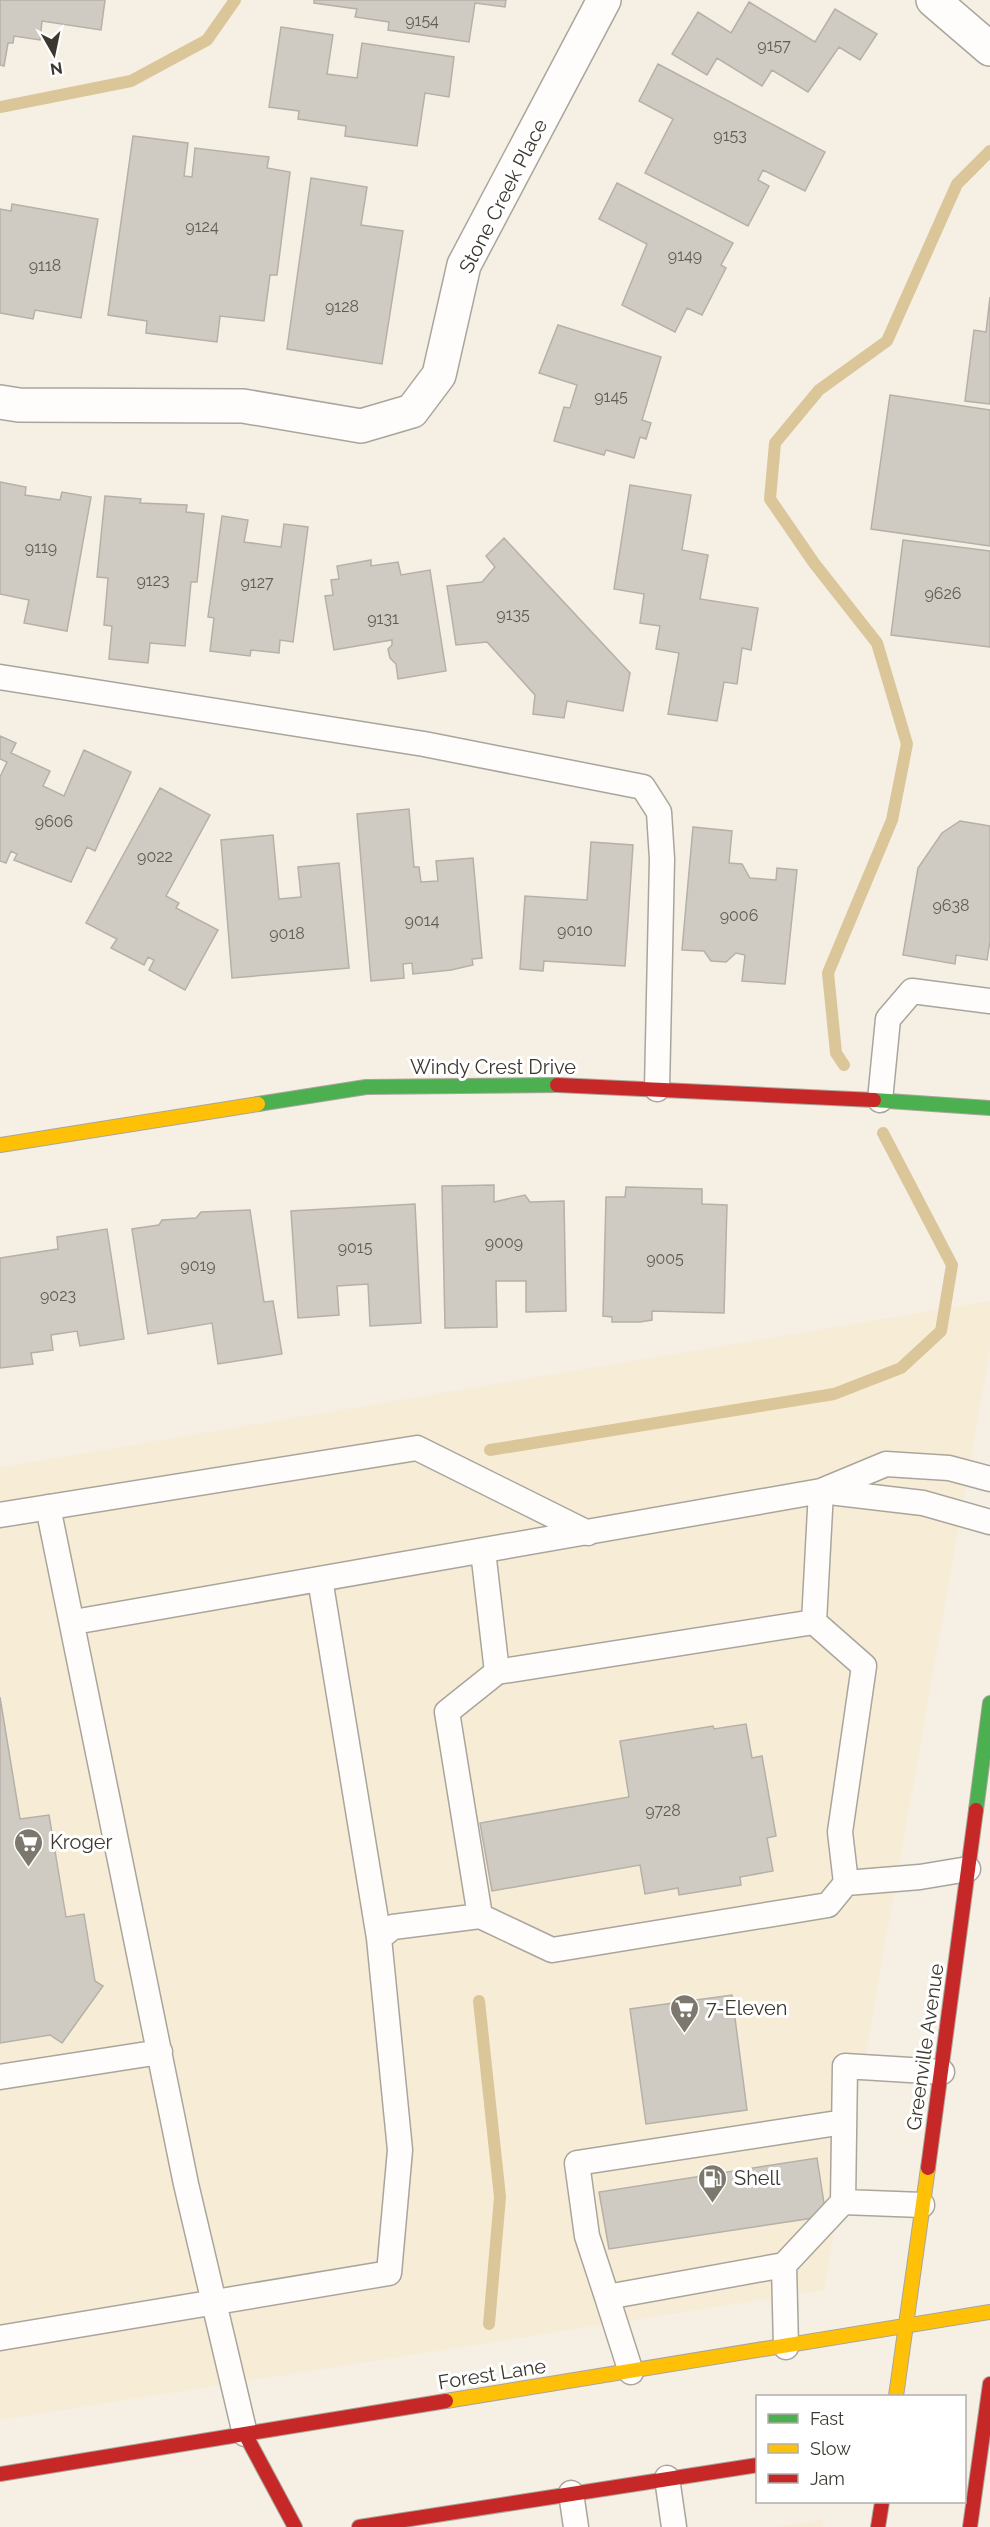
<svg xmlns="http://www.w3.org/2000/svg" width="990" height="2527" font-family="Raleway,sans-serif">
<rect width="100%" height="100%" fill="#f5efe4"/>
<path fill="#f7edd7" d="M 990,1301 L 990,1350 L 824,2290 L 0,2420 L 0,1467 Z
M 823,2520 L 822,2527 L 777,2527 Z"/>
<g fill="none" stroke-linecap="round" stroke-linejoin="round">
<path stroke="#dbc69a" stroke-width="12" d="M 0,107 L 131,81 L 207,40 L 235,0
M 844,1065 L 836,1053 L 828,973 L 892,820 L 907,744 L 877,643 L 814,563 L 770,499 L 775,443 L 819,390 L 887,341 L 957,184 L 990,151
M 490,1450 L 834,1394 L 901,1368 L 941,1331 L 952,1265 L 883,1133
M 479,2001 L 500,2197 L 489,2324"/>
</g>
<path fill="#d0cbc2" stroke="#b5b0a8" stroke-width="1.5" d="M 0,0 L 105,0 L 101,30 L 42,21 L 40,40 L 14,36 L 13,43 L 8,43 L 4,66 L 0,65 Z
M 314,0 L 506,0 L 505,7 L 475,3 L 469,42 L 388,30 L 389,22 L 355,17 L 357,9 L 314,3 Z
M 749,2 L 815,42 L 835,9 L 877,34 L 860,60 L 839,47 L 808,92 L 772,70 L 762,86 L 717,58 L 707,75 L 672,54 L 698,12 L 731,33 Z
M 281,27 L 333,35 L 327,74 L 357,78 L 362,43 L 454,57 L 449,97 L 425,93 L 417,146 L 345,136 L 346,126 L 298,119 L 299,111 L 269,107 Z
M 658,64 L 825,152 L 805,191 L 763,170 L 758,180 L 769,186 L 748,226 L 645,173 L 673,119 L 639,101 Z
M 133,136 L 188,143 L 184,176 L 192,177 L 195,148 L 269,157 L 267,168 L 290,172 L 277,275 L 270,275 L 264,321 L 220,316 L 217,342 L 146,333 L 147,321 L 108,315 Z
M 311,178 L 367,187 L 361,225 L 403,231 L 382,364 L 287,349 Z
M 617,183 L 733,243 L 721,265 L 726,268 L 702,315 L 687,308 L 675,332 L 622,305 L 647,244 L 599,219 Z
M 12,204 L 98,219 L 81,318 L 35,310 L 33,319 L 0,313 L 0,209 L 11,211 Z
M 990,297 L 990,404 L 965,401 L 974,330 L 986,332 Z
M 558,325 L 661,357 L 642,420 L 651,423 L 646,439 L 640,437 L 634,458 L 606,450 L 604,455 L 554,441 L 564,407 L 570,408 L 577,385 L 539,373 Z
M 890,395 L 990,410 L 990,546 L 871,529 Z
M 0,482 L 26,487 L 25,495 L 60,500 L 62,492 L 91,497 L 67,631 L 24,623 L 29,600 L 0,594 Z
M 630,485 L 691,495 L 682,550 L 708,555 L 700,599 L 758,608 L 751,650 L 742,648 L 737,684 L 724,682 L 717,721 L 668,714 L 679,653 L 656,649 L 660,626 L 640,623 L 644,594 L 614,589 Z
M 105,496 L 141,499 L 140,503 L 187,505 L 186,512 L 204,514 L 197,582 L 191,582 L 185,646 L 150,643 L 148,663 L 109,659 L 112,626 L 104,625 L 108,578 L 97,577 Z
M 222,516 L 248,520 L 244,542 L 281,547 L 284,524 L 308,527 L 293,642 L 280,640 L 279,653 L 251,650 L 250,656 L 210,651 L 214,618 L 208,617 Z
M 504,538 L 630,673 L 623,711 L 567,701 L 564,718 L 533,714 L 535,695 L 487,642 L 456,645 L 447,586 L 482,582 L 495,567 L 486,556 Z
M 903,540 L 990,551 L 990,647 L 891,635 Z
M 371,560 L 371,566 L 398,562 L 401,575 L 430,570 L 446,671 L 398,679 L 396,664 L 390,658 L 388,649 L 392,645 L 392,640 L 334,650 L 325,596 L 333,595 L 331,580 L 339,579 L 337,566 Z
M 0,736 L 16,743 L 11,753 L 50,771 L 43,786 L 64,796 L 84,750 L 131,772 L 95,851 L 87,847 L 71,882 L 14,860 L 17,854 L 11,851 L 6,863 L 0,861 L 0,777 L 7,762 L 0,759 Z
M 160,788 L 210,815 L 166,896 L 179,903 L 176,908 L 218,930 L 185,990 L 149,970 L 154,960 L 148,957 L 144,965 L 111,948 L 117,939 L 86,923 Z
M 409,809 L 414,867 L 419,867 L 421,882 L 438,881 L 436,861 L 473,858 L 482,958 L 472,959 L 473,965 L 451,970 L 413,974 L 412,963 L 403,964 L 404,978 L 371,981 L 357,814 Z
M 960,821 L 990,826 L 990,941 L 987,960 L 956,955 L 955,964 L 903,955 L 918,868 L 942,833 Z
M 693,827 L 732,831 L 729,863 L 742,864 L 750,878 L 776,880 L 777,868 L 797,870 L 785,984 L 742,981 L 745,955 L 736,953 L 726,962 L 711,961 L 704,951 L 682,950 Z
M 273,835 L 279,899 L 301,897 L 298,867 L 339,863 L 349,968 L 232,978 L 221,840 Z
M 591,842 L 633,845 L 625,966 L 544,961 L 543,971 L 520,969 L 525,896 L 587,900 Z
M 494,1185 L 494,1202 L 525,1195 L 530,1202 L 564,1201 L 566,1311 L 526,1312 L 526,1281 L 496,1281 L 497,1327 L 445,1328 L 442,1186 Z
M 626,1187 L 702,1189 L 702,1204 L 727,1205 L 724,1313 L 652,1311 L 652,1320 L 640,1322 L 612,1322 L 612,1317 L 603,1316 L 606,1197 L 625,1197 Z
M 415,1204 L 421,1323 L 370,1326 L 368,1284 L 337,1286 L 339,1315 L 298,1318 L 291,1211 Z
M 250,1210 L 264,1302 L 273,1301 L 282,1354 L 218,1364 L 212,1323 L 148,1334 L 132,1229 L 159,1225 L 162,1220 L 196,1218 L 201,1212 Z
M 107,1229 L 124,1339 L 80,1346 L 77,1331 L 51,1335 L 53,1350 L 31,1353 L 33,1364 L 0,1368 L 0,1258 L 58,1249 L 57,1237 Z
M 0,1697 L 20,1819 L 49,1815 L 66,1917 L 84,1914 L 95,1981 L 103,1986 L 62,2043 L 50,2035 L 0,2043 Z
M 746,1724 L 752,1758 L 762,1756 L 776,1836 L 767,1838 L 773,1871 L 740,1877 L 741,1885 L 679,1895 L 678,1888 L 645,1894 L 640,1865 L 492,1891 L 480,1823 L 629,1797 L 620,1741 L 713,1726 L 714,1729 Z
M 732,1995 L 747,2110 L 646,2124 L 630,2009 Z
M 817,2158 L 826,2216 L 609,2249 L 599,2192 Z"/>
<g fill="none" stroke-linecap="round" stroke-linejoin="round">
<defs>
<path id="lane" d="M 0,677 L 424,744 L 643,787 L 659,812 L 662,859 L 657,1089
M 880,1100 L 888,1019 L 912,991 L 990,1001
M 990,1479 L 949,1468 L 886,1464 L 821,1491 L 923,1503 L 990,1522
M 48,1507 L 186,2184 L 245,2434
M 0,1515 L 417,1448 L 588,1533
M 483,1551 L 497,1672
M 320,1579 L 379,1938
M 74,1622 L 821,1491 L 814,1622
M 480,1916 L 447,1712 L 497,1672 L 814,1622 L 864,1666 L 840,1832 L 846,1883
M 0,2077 L 160,2052
M 922,2205 L 843,2202 L 845,2066 L 942,2072
M 607,2297 L 587,2236 L 577,2163 L 844,2122
M 0,2338 L 389,2273 L 400,2150 L 379,1938 L 393,1927 L 480,1916 L 552,1950 L 828,1905 L 846,1883 L 920,1877 L 968,1869
M 786,2347 L 784,2265 L 843,2202
M 631,2372 L 607,2297 L 784,2265
M 667,2478 L 674,2527
M 571,2493 L 576,2527"/>
<path id="street" d="M 933,0 L 990,49
M 0,402 L 19,405 L 243,406 L 361,426 L 412,411 L 439,375 L 464,265 L 604,0"/>
<path id="fast" d="M 874,1100 L 990,1108
M 258,1104 L 366,1087 L 557,1085
M 976,1810 L 990,1703"/>
<path id="slow" d="M 0,1145 L 258,1104
M 896,2396 L 928,2168
M 446,2401 L 990,2312"/>
<path id="jam" d="M 557,1085 L 874,1100
M 928,2168 L 976,1810
M 245,2434 L 295,2527
M 0,2474 L 446,2401
M 359,2527 L 758,2465
M 878,2527 L 882,2502
M 970,2527 L 990,2384"/>
</defs>
<use href="#lane" stroke="#aaa59c" stroke-width="27"/>
<use href="#street" stroke="#aaa59c" stroke-width="36"/>
<use href="#fast" stroke="#aaa59c" stroke-width="16"/>
<use href="#slow" stroke="#aaa59c" stroke-width="16"/>
<use href="#jam" stroke="#aaa59c" stroke-width="16"/>
<use href="#lane" stroke="#fefdfb" stroke-width="24"/>
<use href="#street" stroke="#fefdfb" stroke-width="33"/>
<use href="#fast" stroke="#4caf50" stroke-width="14"/>
<use href="#slow" stroke="#ffc107" stroke-width="14"/>
<use href="#jam" stroke="#c62828" stroke-width="14"/>
</g>
<defs>
<symbol id="supermarket-pin" viewBox="-11 -11 22 30"><path d="M0 17L-7.5 6A9.5 9.5 0 1 1 7.5 6Z" fill="#7d786e" stroke="#fff"/><path d="M-6-5.5h2.5l.6 2H6L4.5 2H-2.5L-4.4-4H-6ZM-1.5 3.2a1.3 1.3 0 1 0 .1 0ZM3 3.2a1.3 1.3 0 1 0 .1 0Z" fill="#fff"/></symbol>
<symbol id="fuel-pin" viewBox="-11 -11 22 30"><path d="M0 17L-7.5 6A9.5 9.5 0 1 1 7.5 6Z" fill="#7d786e" stroke="#fff"/><path d="M-5.5-6h7V0h2V4h1.3V-2.5L3-4.5l.8-.8L6-3V5H2.5V1h-1V6h-7ZM-4.2-4.7v3.2H.2V-4.7Z" fill="#fff"/></symbol>
</defs>
<g fill-rule="evenodd">
<use href="#supermarket-pin" x="12" y="1826" width="33" height="45"/>
<use href="#supermarket-pin" x="668" y="1992" width="33" height="45"/>
<use href="#fuel-pin" x="696" y="2162" width="33" height="45"/>
</g>
<g text-anchor="middle" stroke-width="6" stroke-linejoin="round" paint-order="stroke">
<g font-size="16" fill="#615d54">
<text x="422" y="26">9154</text>
<text x="774" y="51">9157</text>
<text x="730" y="141">9153</text>
<text x="202" y="232">9124</text>
<text x="685" y="261">9149</text>
<text x="45" y="271">9118</text>
<text x="342" y="312">9128</text>
<text x="611" y="402">9145</text>
<text x="41" y="553">9119</text>
<text x="153" y="586">9123</text>
<text x="257" y="588">9127</text>
<text x="943" y="599">9626</text>
<text x="513" y="620">9135</text>
<text x="383" y="624">9131</text>
<text x="54" y="827">9606</text>
<text x="155" y="862">9022</text>
<text x="951" y="911">9638</text>
<text x="739" y="921">9006</text>
<text x="422" y="926">9014</text>
<text x="575" y="936">9010</text>
<text x="287" y="939">9018</text>
<text x="504" y="1248">9009</text>
<text x="355" y="1253">9015</text>
<text x="665" y="1264">9005</text>
<text x="198" y="1271">9019</text>
<text x="58" y="1301">9023</text>
<text x="663" y="1816">9728</text>
</g>
<g font-size="20" fill="#3c382f" stroke="#fff">
<text transform="translate(503 196) rotate(-63)" y="7">Stone Creek Place</text>
<text x="493" y="1074">Windy Crest Drive</text>
<text transform="translate(925 2047) rotate(-82)" y="7">Greenville Avenue</text>
<text transform="translate(492 2374) rotate(-9)" y="7">Forest Lane</text>
</g>
<g font-size="20" fill="#3c382f" stroke="#fff" text-anchor="start">
<text x="50" y="1849">Kroger</text>
<text x="706" y="2015">7-Eleven</text>
<text x="734" y="2185">Shell</text>
</g>
</g>
<rect x="756" y="2395" width="210" height="108" fill="#ffffff" stroke="#b1afac" stroke-width="1.5"/>
<rect x="768" y="2414" width="30" height="9" fill="#4caf50" stroke="#b1afac" stroke-width="1.5"/>
<text x="810" y="2425" font-size="18" fill="#3c382f">Fast</text>
<rect x="768" y="2444" width="30" height="9" fill="#ffc107" stroke="#b1afac" stroke-width="1.5"/>
<text x="810" y="2455" font-size="18" fill="#3c382f">Slow</text>
<rect x="768" y="2474" width="30" height="9" fill="#c62828" stroke="#b1afac" stroke-width="1.5"/>
<text x="810" y="2485" font-size="18" fill="#3c382f">Jam</text>
<g transform="translate(54 54) rotate(171)" stroke="#ffffff" stroke-width="4.5" paint-order="stroke">
<path d="M0-4.5L10 22L0 15L-10 22Z" fill="#3c382f"/>
<text y="-9" font-size="16" font-weight="bold" text-anchor="middle" fill="#3c382f">N</text>
</g>
</svg>
